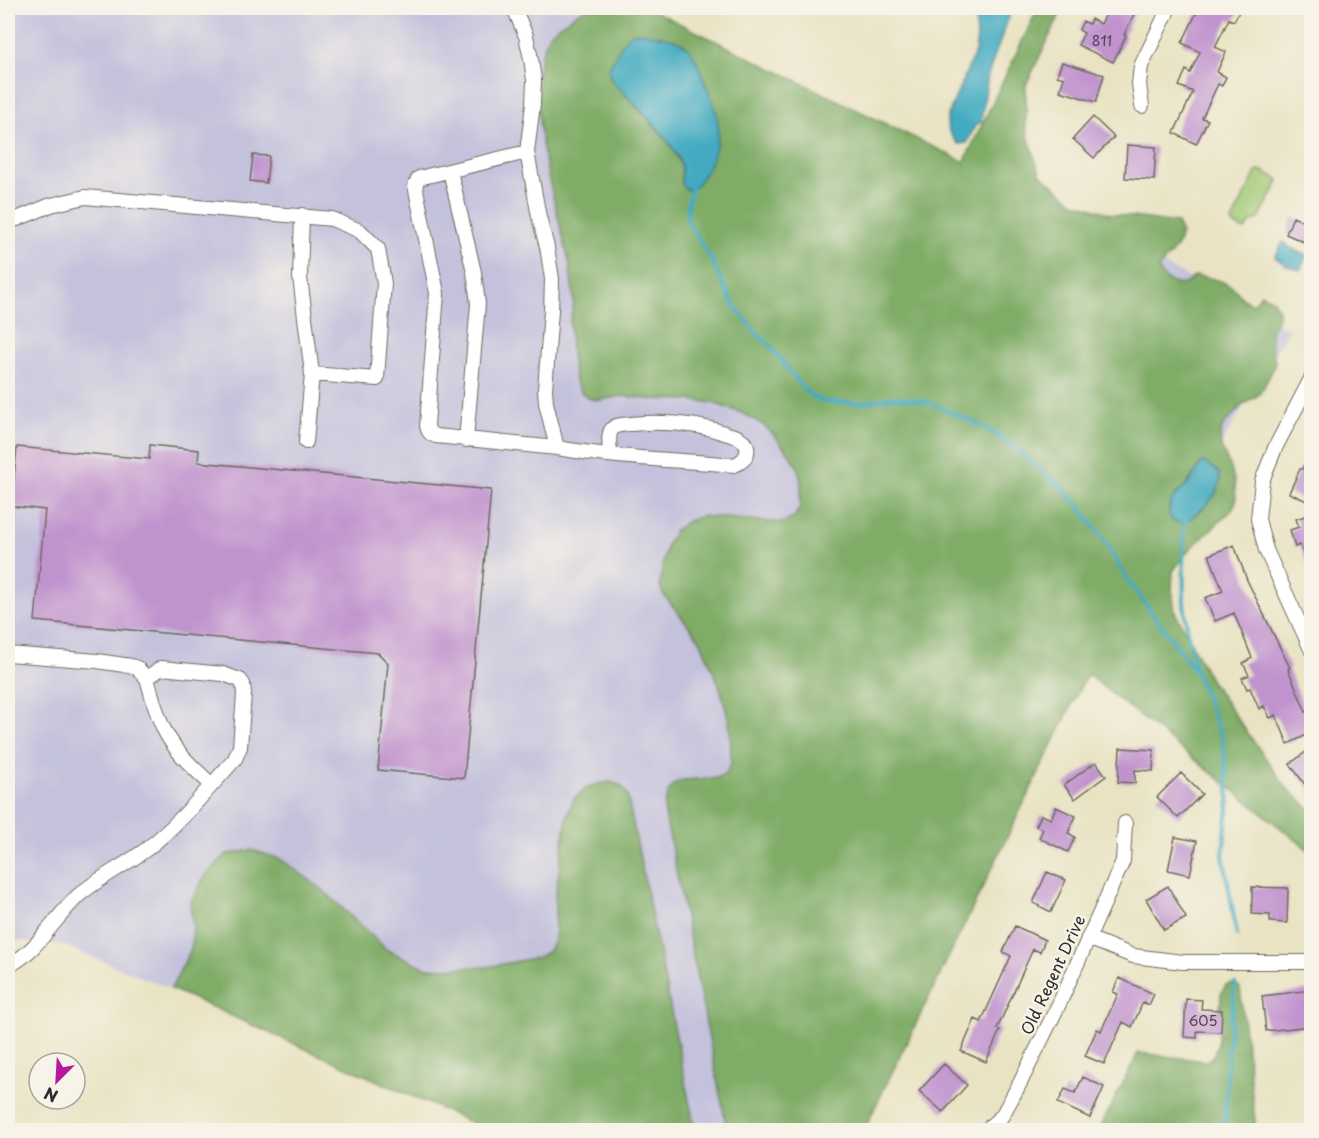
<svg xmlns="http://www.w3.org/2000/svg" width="1319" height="1138" font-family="'Playpen Sans',sans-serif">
<rect width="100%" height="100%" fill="#f7f3e8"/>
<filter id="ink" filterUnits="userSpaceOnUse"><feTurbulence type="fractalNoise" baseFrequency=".0167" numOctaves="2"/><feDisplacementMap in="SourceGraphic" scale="12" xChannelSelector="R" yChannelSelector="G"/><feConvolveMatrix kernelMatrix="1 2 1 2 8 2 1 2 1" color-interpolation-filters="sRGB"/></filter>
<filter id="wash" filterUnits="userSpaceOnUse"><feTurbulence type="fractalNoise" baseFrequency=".008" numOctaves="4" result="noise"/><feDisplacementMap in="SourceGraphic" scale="24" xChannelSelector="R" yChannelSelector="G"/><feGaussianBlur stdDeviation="1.35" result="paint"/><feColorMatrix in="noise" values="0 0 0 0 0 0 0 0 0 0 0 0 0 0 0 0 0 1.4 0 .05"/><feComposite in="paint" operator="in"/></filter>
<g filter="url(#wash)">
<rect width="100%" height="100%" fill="#e9e3c3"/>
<path fill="#c3c1db" d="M 8,8 L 648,8 L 964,162 L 1289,329 L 1087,673 L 864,1130 L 488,1130 L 171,989 L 63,945 L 11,940 L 8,942 Z"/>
<path fill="#9fc874" stroke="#657a50" stroke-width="1.5" d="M 1261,170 L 1278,179 L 1279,181 L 1259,219 L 1252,221 L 1245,230 L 1242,229 L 1231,223 L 1256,172 Z"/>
<path fill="#7fac66" stroke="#556c48" stroke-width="1.5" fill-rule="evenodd" d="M 586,8 L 648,8 L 964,162 L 1038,8 L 1063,8 L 1026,85 L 1026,129 L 1040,174 L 1074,202 L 1111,214 L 1177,223 L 1181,232 L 1178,245 L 1158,269 C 1162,278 1176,289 1187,283 C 1190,281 1192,278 1195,276 C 1206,277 1223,280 1232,287 C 1243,295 1238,299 1254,304 L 1261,294 L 1273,300 L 1279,310 L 1277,321 L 1271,332 L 1271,344 L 1275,361 L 1273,369 L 1263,389 L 1257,396 L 1241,406 L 1223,426 L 1220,435 L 1221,447 L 1231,468 L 1235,484 L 1236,501 L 1232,510 L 1189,550 L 1173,571 L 1172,590 L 1175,612 L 1211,681 L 1286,787 L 1311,810 L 1311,852 L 1087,674 L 864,1130 L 727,1130 L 664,809 L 666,800 L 669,791 L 674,784 L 683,780 L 717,778 L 726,773 L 731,763 L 731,745 L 729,721 L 720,687 L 700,640 L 663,594 L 660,585 L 662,567 L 667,545 L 675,530 L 688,521 L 702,516 L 783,523 L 794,518 L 800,507 L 801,482 L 798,467 L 788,452 L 773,434 L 762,424 L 742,413 L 713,403 L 689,400 L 650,399 L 622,396 L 600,400 L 590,399 L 581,392 L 575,381 L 571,354 L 570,321 L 574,302 L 569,261 L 548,176 L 541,138 L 537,100 L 538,78 L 541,56 L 549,34 L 567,20 ZM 639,32 L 668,38 L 687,47 L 704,79 L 713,103 L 718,125 L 715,144 L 710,163 L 688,190 L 684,187 L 681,182 L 682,166 L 669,142 L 610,78 C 616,60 618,37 639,32 ZM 1201,463 L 1204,508 L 1193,517 L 1169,508 L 1175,495 L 1188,483 Z
M 608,782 C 617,783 622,785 627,794 L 695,1130 L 488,1130 L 171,989 L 191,949 L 193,927 L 190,904 L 205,876 L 227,854 L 252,850 L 280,859 L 322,889 L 387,950 L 426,968 L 487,967 L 539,957 L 549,951 L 555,937 L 555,899 L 567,816 L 574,799 L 587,787 Z
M 1235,983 L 1240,988 L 1256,1130 L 1099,1130 L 1138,1053 L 1207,1061 L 1213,1056 L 1218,1044 L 1221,994 L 1226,985 Z"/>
<path fill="#42abc1" stroke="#366b76" stroke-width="1.5" d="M 976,8 L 1012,8 L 988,75 L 981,122 L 975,126 L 967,143 L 958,144 C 950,134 946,129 947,117 L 975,52 L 977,37 L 975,16 Z
M 639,32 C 655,35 675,36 688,48 C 697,57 700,70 704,81 C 710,95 718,111 718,126 C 719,147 708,176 692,189 C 675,190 684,175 681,165 C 680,160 677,156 675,152 C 658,124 632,103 610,78 L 609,68 L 623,42 L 630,34 Z
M 1283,242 L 1287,244 L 1287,246 L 1302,254 L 1303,253 L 1307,255 L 1300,270 L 1286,265 L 1275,257 Z
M 1204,462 L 1218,471 C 1225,486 1211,502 1199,511 C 1194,515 1191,520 1184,523 C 1179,524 1175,522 1171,520 C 1164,499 1177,496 1188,484 C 1193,478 1197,470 1201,463 Z"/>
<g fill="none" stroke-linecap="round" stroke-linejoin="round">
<path stroke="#42abc1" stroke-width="4" d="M 692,187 L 688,202 L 687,216 L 689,224 L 710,257 L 734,306 L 758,335 L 768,343 L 805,391 L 812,396 L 824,402 L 832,402 L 860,403 L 894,397 L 928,402 L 990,430 L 1018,450 L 1064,490 L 1080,507 L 1104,540 L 1127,579 L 1196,672
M 1187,519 L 1185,522 L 1183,538 L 1184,603 L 1188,635 L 1196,672 L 1223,741 L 1229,798 L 1223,855 L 1237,935
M 1225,1130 L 1228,1051 L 1235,983"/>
</g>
<g id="blocks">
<path fill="#c093ce" d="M 1109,8 L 1137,8 L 1124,35 L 1126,36 L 1113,62 L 1078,45 L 1084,33 L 1079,30 L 1083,21 L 1089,24 L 1091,19 L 1101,24 Z
M 1199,8 L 1241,8 L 1234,21 L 1229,19 L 1215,47 L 1226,52 L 1217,72 L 1226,77 L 1222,86 L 1218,84 L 1202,118 L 1208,120 L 1196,144 L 1174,133 L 1193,92 L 1179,86 L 1186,70 L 1190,73 L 1200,52 L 1182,43 Z
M 1062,62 L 1104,75 L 1096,102 L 1060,91 L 1064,78 L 1057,76 Z
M 1093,117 L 1114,137 L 1094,158 L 1073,139 Z
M 1127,145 L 1156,147 L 1154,180 L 1125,178 Z
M 253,155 L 269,156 L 266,183 L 250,181 Z
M 1293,217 L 1311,225 L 1311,245 L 1286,234 Z
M 150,445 L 199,450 L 198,462 L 491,490 L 464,778 L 378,770 L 388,663 L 378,653 L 35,621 L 45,510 L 11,506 L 17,447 L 149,459 Z
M 1311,449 L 1311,503 L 1289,493 L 1300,469 L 1302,469 Z
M 1311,514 L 1311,574 L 1300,545 L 1295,547 L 1290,530 L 1299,527 L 1296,519 Z
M 1234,545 L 1247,580 L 1290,668 L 1288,669 L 1306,712 L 1308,711 L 1311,719 L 1311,733 L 1288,744 L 1276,715 L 1270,718 L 1264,706 L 1259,709 L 1250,688 L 1247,689 L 1242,678 L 1249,675 L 1243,663 L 1252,658 L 1234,613 L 1215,621 L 1205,598 L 1223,591 L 1209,555 Z
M 1120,748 L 1154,750 L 1153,771 L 1135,770 L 1135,783 L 1118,782 Z
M 1311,748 L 1311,793 L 1290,764 Z
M 1096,762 L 1106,776 L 1075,799 L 1064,785 Z
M 1181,773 L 1202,794 L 1178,818 L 1157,797 Z
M 1056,807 L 1076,816 L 1068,833 L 1075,837 L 1068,852 L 1039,838 L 1043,829 L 1036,826 L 1041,815 L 1051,819 Z
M 1175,837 L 1197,841 L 1190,875 L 1168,870 Z
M 1047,872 L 1066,880 L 1051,912 L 1033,903 Z
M 1168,886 L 1186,918 L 1164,930 L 1146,899 Z
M 1252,887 L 1288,888 L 1287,923 L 1270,922 L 1270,915 L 1252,914 Z
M 1015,926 L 1045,940 L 1040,952 L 1033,949 L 997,1029 L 1000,1030 L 986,1062 L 961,1051 L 975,1019 L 981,1022 L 1011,956 L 1003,952 Z
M 1119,978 L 1154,994 L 1149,1005 L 1143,1002 L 1132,1027 L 1123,1022 L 1104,1064 L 1085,1056 L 1097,1029 L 1101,1031 L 1118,994 L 1113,992 Z
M 1311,990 L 1311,1026 L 1266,1031 L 1262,996 Z
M 1186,999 L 1202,1000 L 1201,1009 L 1222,1010 L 1221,1032 L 1197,1031 L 1197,1038 L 1184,1037 Z
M 944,1064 L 967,1085 L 943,1112 L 919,1091 Z
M 1083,1077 L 1104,1087 L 1090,1118 L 1058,1103 L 1065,1089 L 1075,1093 Z"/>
</g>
</g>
<g filter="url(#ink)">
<use href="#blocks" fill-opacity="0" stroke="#6e6b60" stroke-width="1.5"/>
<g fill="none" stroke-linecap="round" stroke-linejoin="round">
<defs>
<path id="minor" d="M 514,8 L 526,36 L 531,59 L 534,80 L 533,104 L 527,152 L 539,217 L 547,247 L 552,279 L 551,311 L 545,389 L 546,403 L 557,448 L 436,436 C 430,434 428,432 427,425 L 437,293 L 415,185 L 419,178 L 527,152
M 1142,106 L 1139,84 L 1141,66 L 1169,8
M 450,171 L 474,272 L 478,304 L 466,440
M 302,215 L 300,277 L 312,374 L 306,442
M 8,218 L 17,219 L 51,205 L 85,197 L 332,219 L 360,231 L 378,249 L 384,283 L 377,379 L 312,374
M 1312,377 L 1275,448 L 1262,481 L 1258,519 L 1266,550 L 1312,651
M 557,448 C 615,458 675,460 734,465 C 740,463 745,460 747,453 C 748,448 747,444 743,441 C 740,437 735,436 731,435 C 700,424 664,421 631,424 C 626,425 617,424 613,428 C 607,433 610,447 610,455
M 8,654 L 97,661 L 131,666 L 137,668 L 147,678 L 161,668 L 223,674 L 240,680 L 243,684 L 244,694 L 240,747 L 235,759 C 207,790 180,823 148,848 C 126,865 100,877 79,895 C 54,918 38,951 8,966
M 147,678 C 151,693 155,708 161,723 C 171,748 192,767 212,785
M 1088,938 L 1133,956 L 1183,962 L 1312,962
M 986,1130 L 1002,1116 L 1020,1083 L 1060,1002 L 1123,861 L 1125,823"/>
</defs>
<use href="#minor" stroke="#6e6b60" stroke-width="16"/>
<use href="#minor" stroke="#fff" stroke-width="14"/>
</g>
</g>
<g text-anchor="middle" stroke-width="5" stroke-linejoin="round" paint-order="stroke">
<g font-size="14" fill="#504554">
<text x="1102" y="46">811</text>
<text x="1203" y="1026">605</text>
</g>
<g font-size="16" fill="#2b2b2b" stroke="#f7f3e8">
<text transform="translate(1053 975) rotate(-65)" y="6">Old Regent Drive</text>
</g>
</g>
<rect width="1319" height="1138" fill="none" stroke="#f7f3e8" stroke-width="30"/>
<g transform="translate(57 1081) rotate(204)"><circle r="28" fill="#f7f3e8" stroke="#a5a39c" stroke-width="1.5"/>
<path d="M0-4.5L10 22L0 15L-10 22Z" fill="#b5179e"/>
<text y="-9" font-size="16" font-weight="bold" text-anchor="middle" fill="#2b2b2b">N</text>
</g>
</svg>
